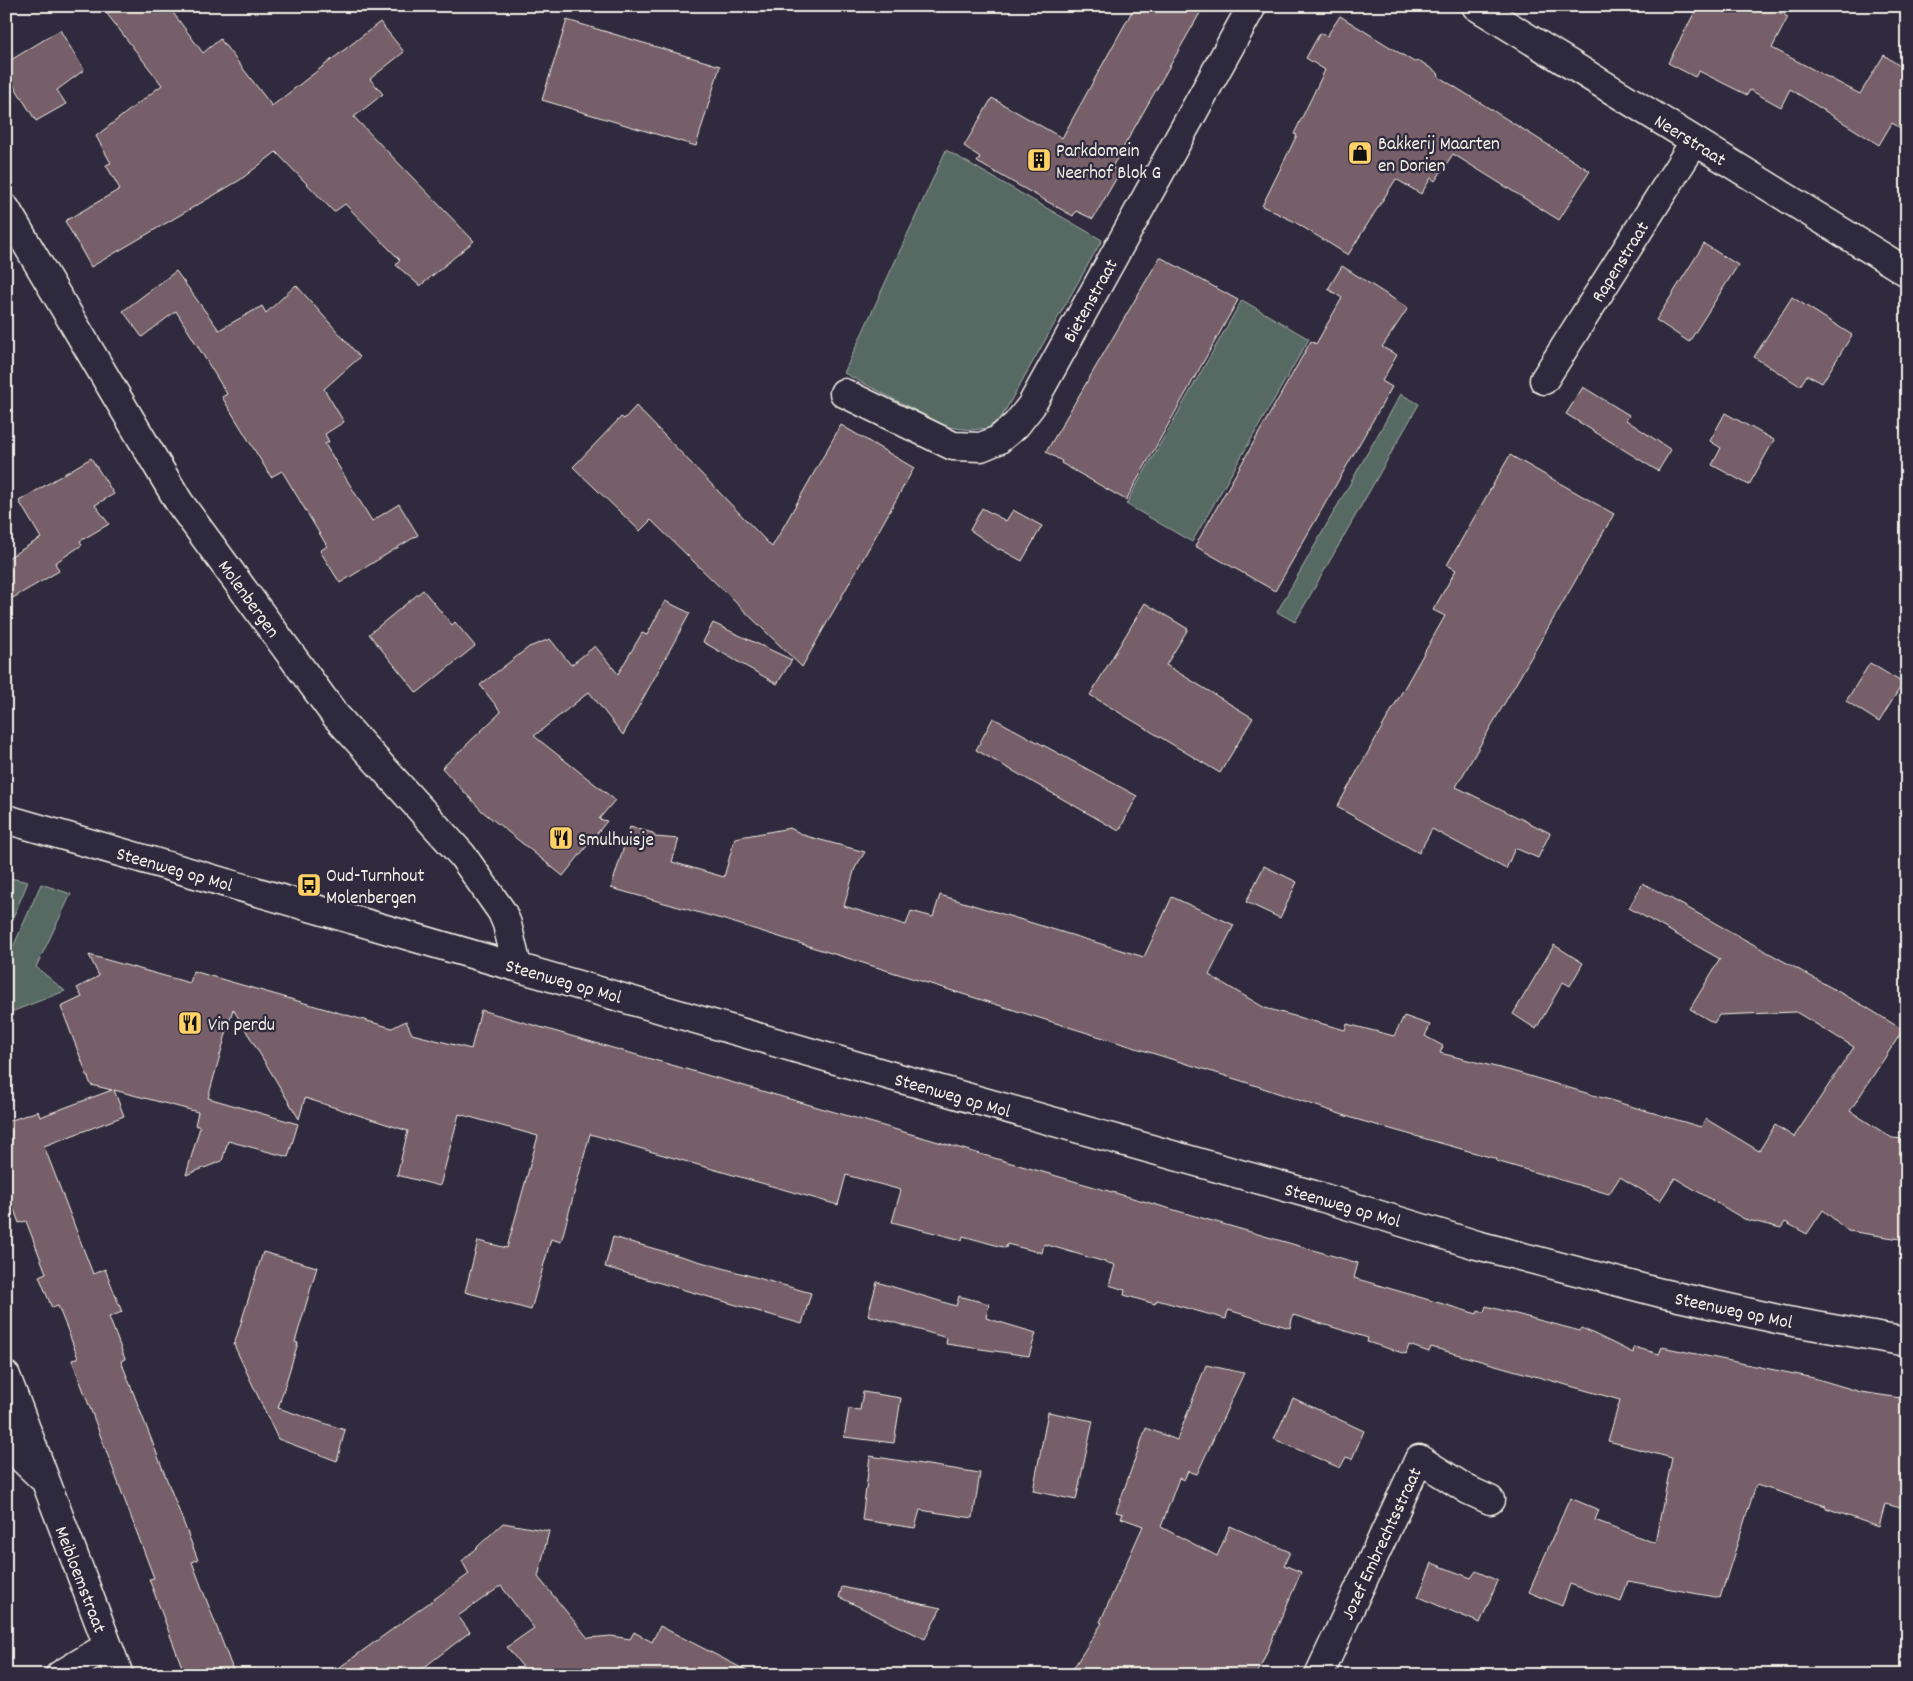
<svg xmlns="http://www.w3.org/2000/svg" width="1913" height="1681" font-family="Dekko,sans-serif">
<rect width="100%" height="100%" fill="#2f2a3d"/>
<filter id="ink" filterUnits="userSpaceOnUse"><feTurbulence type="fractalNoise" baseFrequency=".02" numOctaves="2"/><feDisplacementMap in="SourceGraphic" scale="10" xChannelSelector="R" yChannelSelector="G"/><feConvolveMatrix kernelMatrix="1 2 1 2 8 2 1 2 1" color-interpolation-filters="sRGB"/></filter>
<g filter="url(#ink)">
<path fill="#566a64" stroke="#a5aea6" d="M 946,150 L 1102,240 L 1001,418 L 988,428 L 972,430 L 947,427 L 844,373 Z
M 1242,300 L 1309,339 L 1192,542 L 1126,504 Z
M 1401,394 L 1419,404 L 1295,622 L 1277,612 Z
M 6,877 L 28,882 L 6,934 Z
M 41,884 L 71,894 L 36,967 L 65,991 L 6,1014 L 6,963 Z"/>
<path fill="#765e67" stroke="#f4f1e8" d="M 101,6 L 168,6 L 203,53 L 220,39 L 272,106 L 380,22 L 404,52 L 370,79 L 383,94 L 354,117 L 474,241 L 420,286 L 396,265 L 400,260 L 345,204 L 334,212 L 276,152 L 240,180 L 91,267 L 65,221 L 120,189 L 106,165 L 111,163 L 96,136 L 162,85 Z
M 1135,6 L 1204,6 L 1112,167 L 1120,172 L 1093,219 L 1076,211 L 1073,216 L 977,162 L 980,157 L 964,146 L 992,98 L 1062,138 Z
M 1698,6 L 1768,6 L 1788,17 L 1772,48 L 1860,94 L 1884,55 L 1907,71 L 1907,132 L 1892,123 L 1879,145 L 1790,89 L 1781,107 L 1750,90 L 1747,95 L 1699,71 L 1695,77 L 1668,63 Z
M 1340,16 L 1414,62 L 1420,61 L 1438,73 L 1439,77 L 1590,171 L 1559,220 L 1453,154 L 1435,181 L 1431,178 L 1421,194 L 1396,179 L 1348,255 L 1293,221 L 1262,206 L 1297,135 L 1294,134 L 1325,70 L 1306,58 L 1320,33 L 1327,36 Z
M 567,20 L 720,66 L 696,146 L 542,100 Z
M 60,30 L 84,70 L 57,90 L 66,104 L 36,121 L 6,73 L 6,63 Z
M 1704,244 L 1738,265 L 1689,342 L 1656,320 Z
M 1160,257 L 1238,300 L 1126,500 L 1061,463 L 1062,461 L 1046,452 Z
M 1342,266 L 1408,308 L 1382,347 L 1397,355 L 1382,381 L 1392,387 L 1275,591 L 1195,546 L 1311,341 L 1316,344 L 1342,298 L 1328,289 Z
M 176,271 L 219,330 L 262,306 L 266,313 L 296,285 L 360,357 L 324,389 L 344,422 L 325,434 L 329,442 L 325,444 L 372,521 L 399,504 L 418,535 L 340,583 L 320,551 L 327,546 L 282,471 L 271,477 L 222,397 L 227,394 L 176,311 L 142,337 L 123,311 Z
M 1792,297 L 1852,335 L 1822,383 L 1807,375 L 1800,386 L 1754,357 Z
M 1583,387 L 1629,415 L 1626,420 L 1671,450 L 1658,471 L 1566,414 Z
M 636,406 L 772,547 L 841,425 L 914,468 L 802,667 L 651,520 L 640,531 L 573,467 L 621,417 L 624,419 Z
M 1725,413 L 1774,440 L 1749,485 L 1712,465 L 1721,448 L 1710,441 Z
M 1510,455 L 1614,514 L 1456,787 L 1550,833 L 1538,858 L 1515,848 L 1506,869 L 1432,829 L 1419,853 L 1337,807 L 1445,616 L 1433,610 L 1456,570 L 1447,565 Z
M 91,458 L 114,494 L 95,505 L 109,524 L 80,541 L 82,545 L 55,563 L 59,571 L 6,602 L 6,559 L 41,538 L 19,501 Z
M 982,508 L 1006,521 L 1013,510 L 1042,526 L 1022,561 L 1000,549 L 999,550 L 970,530 Z
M 423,590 L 452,625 L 455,622 L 475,646 L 417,693 L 369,634 Z
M 665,601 L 690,613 L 623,735 L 589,692 L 534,736 L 615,800 L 599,819 L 607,821 L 563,876 L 482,811 L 442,768 L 501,712 L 480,685 L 529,647 L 550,639 L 571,665 L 595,646 L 618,674 L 642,633 L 647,635 Z
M 1145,603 L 1188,629 L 1166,665 L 1253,718 L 1220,773 L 1090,695 Z
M 713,623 L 792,660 L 777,684 L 703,642 Z
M 1870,663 L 1903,683 L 1879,722 L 1846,701 Z
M 993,718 L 1137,796 L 1119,831 L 976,750 Z
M 630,827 L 653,833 L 655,837 L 679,839 L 672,862 L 724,877 L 735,838 L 790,828 L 806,836 L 865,852 L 855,868 L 844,906 L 906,925 L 911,911 L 933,917 L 940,895 L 1144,957 L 1172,897 L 1234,925 L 1209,975 L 1265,1008 L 1345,1030 L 1347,1024 L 1394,1036 L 1404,1016 L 1430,1025 L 1425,1036 L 1443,1046 L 1440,1053 L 1512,1071 L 1701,1127 L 1706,1119 L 1759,1151 L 1775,1125 L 1794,1137 L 1854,1047 L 1796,1012 L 1719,1015 L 1714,1023 L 1690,1009 L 1720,959 L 1629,908 L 1643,883 L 1866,1007 L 1903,1030 L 1850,1111 L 1892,1138 L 1907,1139 L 1907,1240 L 1848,1231 L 1823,1210 L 1807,1234 L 1785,1222 L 1781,1228 L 1744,1219 L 1675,1178 L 1660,1201 L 1620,1177 L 1609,1194 L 1496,1161 L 1497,1159 L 1355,1119 L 1245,1082 L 725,920 L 611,888 Z
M 1264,866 L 1297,882 L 1280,918 L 1246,902 Z
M 1554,945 L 1583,963 L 1570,986 L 1563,982 L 1536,1029 L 1513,1014 Z
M 89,955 L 190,983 L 193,971 L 392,1028 L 406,1021 L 412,1034 L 471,1049 L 481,1010 L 1358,1263 L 1354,1278 L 1477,1314 L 1478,1310 L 1484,1312 L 1486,1306 L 1580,1331 L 1582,1328 L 1633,1353 L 1634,1347 L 1659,1354 L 1662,1347 L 1814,1378 L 1861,1392 L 1907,1399 L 1907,1476 L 1901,1508 L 1885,1504 L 1879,1527 L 1826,1508 L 1826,1506 L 1756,1485 L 1720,1598 L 1628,1581 L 1621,1602 L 1570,1584 L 1562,1606 L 1529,1592 L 1570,1498 L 1599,1510 L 1595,1520 L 1655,1543 L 1672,1458 L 1608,1441 L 1620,1400 L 1431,1347 L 1429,1352 L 1409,1345 L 1406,1354 L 1367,1342 L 1368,1338 L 1293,1315 L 1290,1328 L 1228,1310 L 1226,1319 L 1157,1300 L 1155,1304 L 1124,1295 L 1125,1290 L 1109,1285 L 1115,1265 L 1044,1244 L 1042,1253 L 1007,1244 L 1006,1248 L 963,1236 L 962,1240 L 892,1222 L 901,1190 L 846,1175 L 838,1205 L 590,1134 L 561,1242 L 551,1239 L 531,1310 L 465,1292 L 478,1241 L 507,1248 L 538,1136 L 459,1114 L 440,1186 L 397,1175 L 408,1131 L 305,1098 L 299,1119 L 233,1009 L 208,1098 L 298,1124 L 288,1157 L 228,1141 L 222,1161 L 186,1175 L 200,1127 L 195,1125 L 198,1112 L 114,1090 L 124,1116 L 44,1146 L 93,1274 L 105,1269 L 122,1312 L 109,1317 L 125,1359 L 121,1361 L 198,1560 L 192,1562 L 235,1675 L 185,1675 L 149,1579 L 154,1578 L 72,1360 L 78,1358 L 68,1331 L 58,1306 L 52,1308 L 39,1276 L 46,1273 L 26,1221 L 19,1223 L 13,1207 L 6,1210 L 6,1122 L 38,1111 L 40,1117 L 112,1090 L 91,1085 L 61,1007 L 82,997 L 77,988 L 99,976 Z
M 613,1237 L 811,1293 L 802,1324 L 605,1267 Z
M 263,1252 L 317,1267 L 295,1342 L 298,1343 L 278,1408 L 345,1430 L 337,1461 L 278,1439 L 234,1345 Z
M 877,1282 L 956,1306 L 959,1296 L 989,1304 L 986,1318 L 1036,1333 L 1029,1356 L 946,1344 L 947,1338 L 868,1315 Z
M 1206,1365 L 1244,1373 L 1197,1474 L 1188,1471 L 1184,1480 L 1179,1478 L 1161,1527 L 1217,1556 L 1230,1526 L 1290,1552 L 1284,1565 L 1301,1572 L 1257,1675 L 1069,1675 L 1102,1623 L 1100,1622 L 1143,1526 L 1121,1518 L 1123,1514 L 1116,1512 L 1146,1428 L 1177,1440 Z
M 863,1392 L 901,1398 L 894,1443 L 844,1437 L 849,1409 L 860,1410 Z
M 1293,1398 L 1364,1431 L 1352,1459 L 1346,1457 L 1340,1468 L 1274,1439 Z
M 1048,1412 L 1093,1421 L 1076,1500 L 1033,1491 Z
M 870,1456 L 980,1473 L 973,1518 L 920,1510 L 915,1528 L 862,1520 Z
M 503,1523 L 549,1531 L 538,1577 L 588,1638 L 611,1636 L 630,1639 L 634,1632 L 652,1642 L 660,1626 L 755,1675 L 529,1675 L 507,1647 L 534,1628 L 501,1586 L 458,1616 L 470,1632 L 414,1675 L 329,1675 L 469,1574 L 462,1561 Z
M 1432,1563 L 1471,1578 L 1476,1571 L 1498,1581 L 1480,1623 L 1418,1597 Z
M 842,1587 L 941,1608 L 925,1639 L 839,1597 Z"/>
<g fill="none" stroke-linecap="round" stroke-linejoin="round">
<defs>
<path id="street" d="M 1476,6 L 1907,272
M 6,209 L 179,502 L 335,715 L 462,855 L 502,912 L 507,924 L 517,966
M 1544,380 L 1695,141
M 844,393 L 953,446 L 981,447 L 998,440 L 1016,425 L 1031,406 L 1252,6
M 6,1376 L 119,1675
M 6,1443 L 40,1476
M 60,1675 L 108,1646
M 1319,1675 L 1419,1459 L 1468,1490 L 1490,1500"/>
<path id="primary" d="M 6,819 L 895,1077 L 1314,1195 L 1477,1245 L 1661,1293 L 1782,1320 L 1907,1342"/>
</defs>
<use href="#street" stroke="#f4f1e8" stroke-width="31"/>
<use href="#primary" stroke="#f4f1e8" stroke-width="31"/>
<use href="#street" stroke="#2f2a3d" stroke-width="28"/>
<use href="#primary" stroke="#2f2a3d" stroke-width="28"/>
</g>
</g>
<defs>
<symbol id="shop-square" viewBox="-11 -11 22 22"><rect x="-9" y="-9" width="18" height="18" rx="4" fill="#ffd166" stroke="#2f2a3d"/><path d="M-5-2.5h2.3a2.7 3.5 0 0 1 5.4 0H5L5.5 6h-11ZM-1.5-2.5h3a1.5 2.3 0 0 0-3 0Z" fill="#111"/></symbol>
<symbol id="building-square" viewBox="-11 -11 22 22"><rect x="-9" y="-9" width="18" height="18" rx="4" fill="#ffd166" stroke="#2f2a3d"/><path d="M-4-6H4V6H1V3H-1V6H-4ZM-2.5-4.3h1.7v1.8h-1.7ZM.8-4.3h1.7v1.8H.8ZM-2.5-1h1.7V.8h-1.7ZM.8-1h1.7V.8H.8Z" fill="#111"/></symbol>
<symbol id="restaurant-square" viewBox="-11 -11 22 22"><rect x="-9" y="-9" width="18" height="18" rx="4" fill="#ffd166" stroke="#2f2a3d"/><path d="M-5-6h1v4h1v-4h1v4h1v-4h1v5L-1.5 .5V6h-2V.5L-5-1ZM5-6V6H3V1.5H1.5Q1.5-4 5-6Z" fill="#111"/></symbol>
<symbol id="bus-square" viewBox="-11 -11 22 22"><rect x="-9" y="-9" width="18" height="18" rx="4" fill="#ffd166" stroke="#2f2a3d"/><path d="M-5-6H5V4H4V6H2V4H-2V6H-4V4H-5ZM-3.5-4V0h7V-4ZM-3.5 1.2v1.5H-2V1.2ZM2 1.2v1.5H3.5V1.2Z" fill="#111"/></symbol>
</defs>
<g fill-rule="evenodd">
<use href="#shop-square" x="1346" y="139" width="28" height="28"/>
<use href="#building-square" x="1025" y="146" width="28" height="28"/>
<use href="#restaurant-square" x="547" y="824" width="28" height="28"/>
<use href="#bus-square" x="295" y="871" width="28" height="28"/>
<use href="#restaurant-square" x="176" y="1009" width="28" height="28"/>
</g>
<g text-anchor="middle" stroke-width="4.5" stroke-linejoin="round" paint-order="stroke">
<g font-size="19" fill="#f4f1e8" stroke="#2f2a3d">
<text transform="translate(1691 139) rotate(32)" y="7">Neerstraat</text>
<text transform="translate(1619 261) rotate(-58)" y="7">Rapenstraat</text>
<text transform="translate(1089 300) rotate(-61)" y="7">Bietenstraat</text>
<text transform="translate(250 598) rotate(54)" y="7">Molenbergen</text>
<text transform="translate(175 868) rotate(16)" y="7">Steenweg op Mol</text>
<text transform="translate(564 980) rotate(16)" y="7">Steenweg op Mol</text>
<text transform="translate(953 1094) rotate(16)" y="7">Steenweg op Mol</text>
<text transform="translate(1343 1204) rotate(16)" y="7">Steenweg op Mol</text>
<text transform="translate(1734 1309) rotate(12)" y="7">Steenweg op Mol</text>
<text transform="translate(1380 1543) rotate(-65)" y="7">Jozef Embrechtsstraat</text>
<text transform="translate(82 1579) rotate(69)" y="7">Meibloemstraat</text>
</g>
<g font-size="19" fill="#f4f1e8" stroke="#2f2a3d" text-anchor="start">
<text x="1378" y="149">Bakkerij Maarten<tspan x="1378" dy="22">en Dorien</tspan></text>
<text x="1056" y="156">Parkdomein<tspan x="1056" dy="22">Neerhof Blok G</tspan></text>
<text x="578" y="845">Smulhuisje</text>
<text x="326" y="881">Oud-Turnhout<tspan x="326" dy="22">Molenbergen</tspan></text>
<text x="208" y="1030">Vin perdu</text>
</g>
</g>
<rect width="1913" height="1681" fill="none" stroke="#2f2a3d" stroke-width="25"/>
<rect x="12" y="12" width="1888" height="1656" fill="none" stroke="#f4f1e8" stroke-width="2" filter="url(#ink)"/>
</svg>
